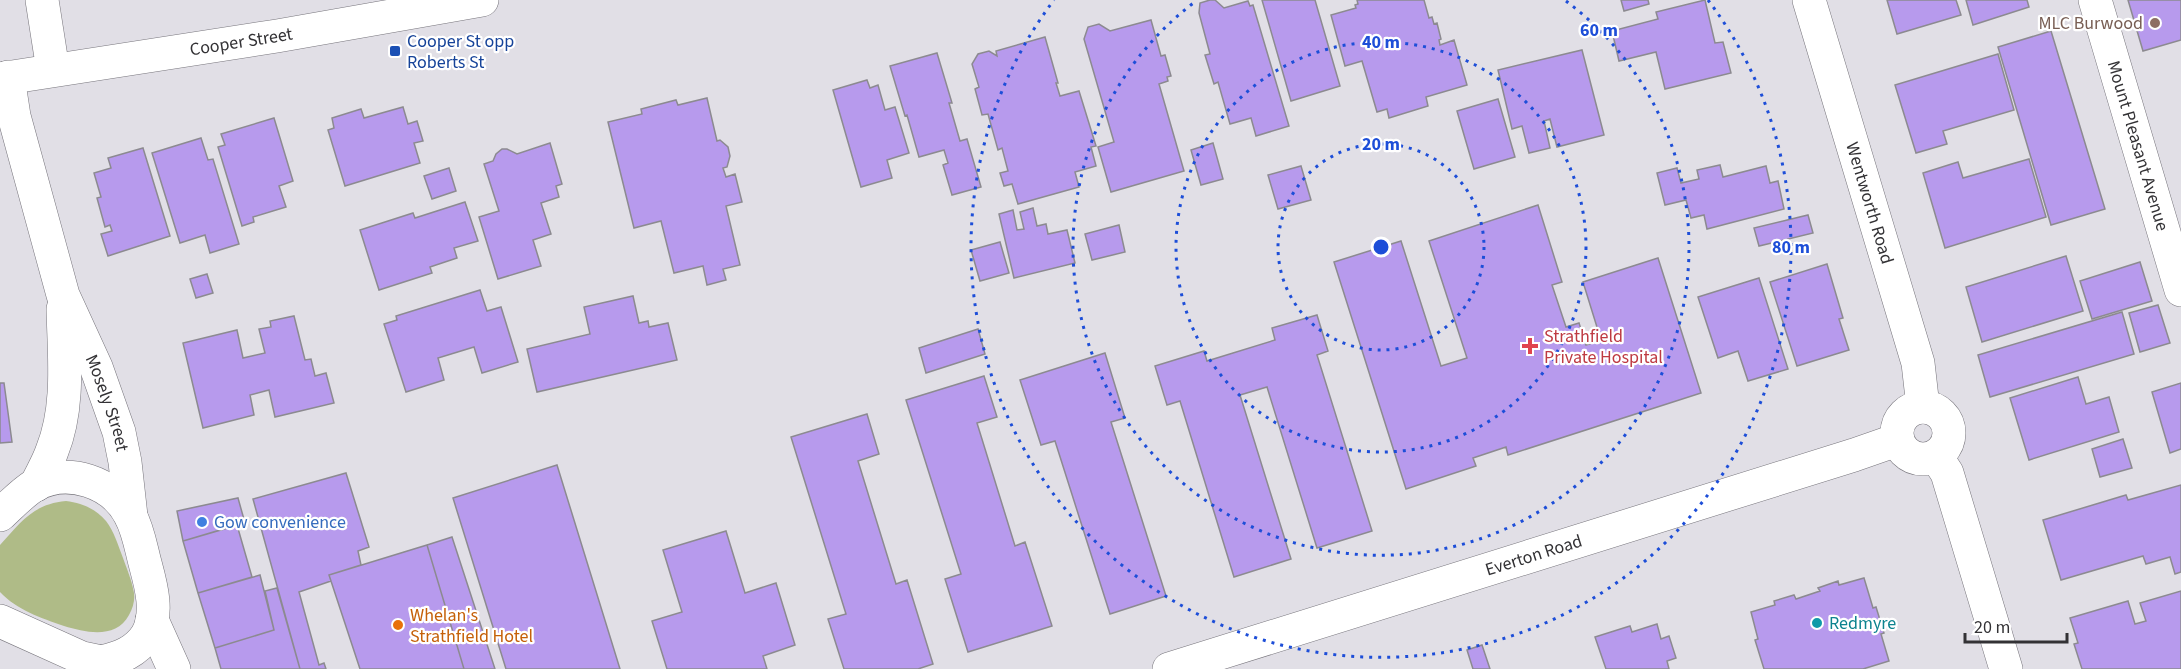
<svg xmlns="http://www.w3.org/2000/svg" width="2181" height="669" font-family="'Source Sans 3',sans-serif">
<rect width="100%" height="100%" fill="#e1dfe6"/>
<path fill="#afbb87" d="M 66,501 C 81,503 95,508 106,521 C 114,531 118,545 123,558 C 127,569 132,581 134,593 C 135,600 133,608 129,615 C 116,639 87,633 64,626 C 41,618 17,610 0,592 L 0,545 C 21,522 33,504 66,501 Z"/>
<path fill="#b79aed" stroke="#8c8a90" stroke-width="1.5" d="M 1210,0 L 1215,0 L 1224,8 L 1248,1 L 1250,6 L 1253,5 L 1289,126 L 1256,136 L 1251,118 L 1230,124 L 1218,82 L 1214,84 L 1205,55 L 1210,54 L 1199,13 L 1200,3 Z
M 1262,0 L 1315,0 L 1340,86 L 1291,101 Z
M 1357,0 L 1424,0 L 1429,18 L 1432,17 L 1434,24 L 1437,23 L 1441,39 L 1439,40 L 1440,45 L 1454,40 L 1467,85 L 1426,97 L 1428,106 L 1389,118 L 1387,109 L 1377,112 L 1362,61 L 1345,66 L 1331,15 L 1356,8 L 1355,5 L 1358,4 Z
M 1621,0 L 1648,0 L 1649,4 L 1624,11 Z
M 1705,0 L 1715,43 L 1723,42 L 1731,73 L 1665,89 L 1656,52 L 1619,61 L 1612,31 L 1658,19 L 1656,12 Z
M 1887,0 L 1956,0 L 1961,15 L 1897,34 Z
M 1966,0 L 2027,0 L 2029,7 L 1973,25 Z
M 2128,0 L 2181,0 L 2181,40 L 2143,51 Z
M 1151,20 L 1161,56 L 1165,55 L 1171,76 L 1167,77 L 1168,81 L 1159,84 L 1184,171 L 1111,192 L 1098,147 L 1114,142 L 1084,39 L 1088,27 L 1099,24 L 1110,31 Z
M 2051,31 L 2105,209 L 2051,225 L 1998,47 Z
M 1045,37 L 1058,83 L 1056,83 L 1060,96 L 1079,91 L 1096,146 L 1091,147 L 1096,166 L 1075,172 L 1079,187 L 1018,204 L 1012,184 L 1004,186 L 1000,173 L 1008,171 L 1002,148 L 998,150 L 988,114 L 982,115 L 975,89 L 979,87 L 972,64 L 978,54 L 989,51 L 997,56 L 996,51 Z
M 1582,50 L 1604,135 L 1557,147 L 1550,119 L 1544,121 L 1550,148 L 1529,153 L 1522,126 L 1512,129 L 1498,70 Z
M 937,53 L 952,103 L 949,103 L 960,141 L 967,139 L 981,187 L 952,195 L 943,165 L 948,163 L 944,150 L 919,157 L 907,115 L 905,116 L 890,66 Z
M 1998,54 L 2014,110 L 1943,131 L 1947,144 L 1916,153 L 1895,85 Z
M 867,80 L 870,88 L 878,85 L 885,110 L 895,107 L 909,153 L 887,160 L 892,178 L 861,187 L 833,90 Z
M 707,98 L 717,141 L 720,140 L 728,147 L 730,156 L 727,167 L 723,168 L 726,177 L 735,174 L 742,202 L 726,206 L 740,265 L 723,269 L 726,280 L 707,285 L 703,266 L 674,273 L 661,221 L 634,228 L 608,122 L 642,114 L 641,109 L 676,100 L 678,105 Z
M 1498,99 L 1515,157 L 1474,169 L 1457,111 Z
M 403,107 L 408,124 L 417,121 L 423,141 L 414,143 L 420,163 L 345,186 L 328,130 L 334,128 L 332,118 L 361,109 L 364,118 Z
M 274,118 L 293,181 L 279,186 L 286,207 L 253,217 L 254,222 L 242,226 L 218,147 L 225,145 L 221,134 Z
M 201,138 L 208,160 L 213,159 L 239,244 L 210,253 L 205,235 L 180,243 L 152,153 Z
M 550,143 L 562,184 L 556,186 L 559,197 L 541,203 L 551,234 L 533,240 L 541,266 L 498,279 L 479,217 L 499,211 L 484,164 L 493,161 L 496,154 L 502,149 L 507,149 L 517,154 Z
M 1213,143 L 1223,179 L 1201,185 L 1191,150 Z
M 143,148 L 170,236 L 108,256 L 101,234 L 112,231 L 110,225 L 105,227 L 97,198 L 101,197 L 94,173 L 111,168 L 108,158 Z
M 2029,159 L 2046,217 L 1945,248 L 1923,173 L 1958,162 L 1963,178 Z
M 1720,165 L 1723,177 L 1766,166 L 1770,183 L 1778,181 L 1784,209 L 1707,229 L 1704,215 L 1691,218 L 1686,200 L 1665,205 L 1657,173 L 1677,168 L 1681,183 L 1699,179 L 1697,170 Z
M 1301,166 L 1311,200 L 1278,209 L 1268,175 Z
M 449,168 L 456,191 L 432,199 L 424,176 Z
M 465,202 L 478,241 L 454,248 L 457,258 L 430,267 L 432,273 L 379,290 L 360,230 L 413,213 L 415,218 Z
M 1538,205 L 1562,282 L 1552,285 L 1566,327 L 1579,323 L 1586,345 L 1601,340 L 1583,282 L 1658,258 L 1701,393 L 1508,455 L 1506,447 L 1473,458 L 1476,466 L 1406,489 L 1334,262 L 1401,241 L 1441,366 L 1467,358 L 1429,241 Z
M 1033,208 L 1037,226 L 1046,224 L 1048,234 L 1067,230 L 1075,263 L 1014,278 L 999,214 L 1013,210 L 1017,230 L 1024,229 L 1020,212 Z
M 1808,215 L 1813,233 L 1759,246 L 1754,228 Z
M 1119,225 L 1125,252 L 1092,260 L 1085,234 Z
M 1000,242 L 1009,273 L 980,281 L 971,250 Z
M 2066,256 L 2083,311 L 1982,342 L 1966,287 Z
M 2140,262 L 2152,301 L 2092,319 L 2080,281 Z
M 1827,264 L 1843,318 L 1839,319 L 1849,350 L 1797,366 L 1770,282 Z
M 207,274 L 213,293 L 196,298 L 190,279 Z
M 1759,278 L 1788,369 L 1748,381 L 1738,351 L 1718,358 L 1698,297 Z
M 480,290 L 487,311 L 501,307 L 518,362 L 482,373 L 474,347 L 438,358 L 444,380 L 406,392 L 384,324 L 397,320 L 396,316 Z
M 633,296 L 639,323 L 648,321 L 649,327 L 668,323 L 677,360 L 537,392 L 527,349 L 590,334 L 584,307 Z
M 2158,305 L 2170,343 L 2140,352 L 2129,313 Z
M 2122,312 L 2134,354 L 1990,397 L 1978,355 Z
M 1317,315 L 1328,351 L 1317,355 L 1372,531 L 1317,548 L 1267,387 L 1240,395 L 1291,559 L 1234,577 L 1180,401 L 1167,405 L 1155,366 L 1204,351 L 1207,361 L 1275,340 L 1272,328 Z
M 294,316 L 305,360 L 311,359 L 315,376 L 326,373 L 334,403 L 275,417 L 269,390 L 250,395 L 254,415 L 203,428 L 183,343 L 237,330 L 243,358 L 265,353 L 259,329 L 271,327 L 270,321 Z
M 978,329 L 985,354 L 926,373 L 919,348 Z
M 1105,353 L 1125,418 L 1111,422 L 1166,596 L 1110,614 L 1055,441 L 1041,445 L 1020,380 Z
M 984,376 L 997,417 L 977,423 L 1015,546 L 1025,542 L 1052,626 L 968,652 L 945,579 L 961,574 L 906,400 Z
M 2078,377 L 2086,404 L 2109,397 L 2119,432 L 2029,460 L 2010,398 Z
M 0,383 L 4,383 L 12,442 L 0,443 Z
M 2181,383 L 2181,449 L 2170,453 L 2152,392 Z
M 867,414 L 879,454 L 858,461 L 896,584 L 907,580 L 933,664 L 918,669 L 844,669 L 828,619 L 846,614 L 791,437 Z
M 2123,439 L 2132,468 L 2100,477 L 2092,449 Z
M 557,465 L 620,669 L 506,669 L 453,498 Z
M 346,473 L 369,547 L 358,551 L 361,565 L 329,575 L 331,581 L 299,592 L 319,665 L 324,663 L 326,669 L 300,669 L 253,499 Z
M 2181,485 L 2181,572 L 2175,574 L 2170,557 L 2146,564 L 2143,556 L 2061,580 L 2043,520 L 2126,495 L 2128,500 Z
M 238,498 L 245,523 L 183,541 L 177,511 Z
M 237,525 L 252,577 L 198,593 L 183,541 Z
M 726,531 L 745,593 L 776,583 L 795,645 L 763,656 L 767,669 L 667,669 L 652,621 L 682,612 L 663,550 Z
M 452,537 L 495,669 L 464,669 L 427,545 Z
M 427,545 L 464,669 L 360,669 L 329,575 Z
M 260,575 L 274,630 L 215,648 L 198,593 Z
M 1864,578 L 1873,608 L 1876,607 L 1884,633 L 1881,634 L 1889,661 L 1863,669 L 1764,669 L 1755,640 L 1758,639 L 1751,612 L 1775,605 L 1774,601 L 1794,595 L 1796,599 L 1820,591 L 1818,588 L 1838,581 L 1839,585 Z
M 277,588 L 300,669 L 221,669 L 215,648 L 274,630 L 265,591 Z
M 2181,591 L 2181,669 L 2082,669 L 2074,644 L 2078,643 L 2070,618 L 2128,601 L 2135,624 L 2146,621 L 2140,603 Z
M 1657,624 L 1661,639 L 1669,636 L 1676,658 L 1667,661 L 1669,669 L 1606,669 L 1595,637 L 1630,626 L 1632,632 Z
M 1482,645 L 1490,669 L 1473,669 L 1467,650 Z"/>
<g fill="none" stroke-linecap="round" stroke-linejoin="round">
<defs>
<g id="minor">
<path d="M 42,0 L 53,70"/>
<path id="s1" d="M 1809,0 L 1918,363 L 1923,407"/>
<path id="s2" d="M 2095,0 L 2181,290"/>
<path id="s3" d="M 8,77 L 14,116 L 63,295 L 96,367 L 119,432 L 125,462 L 131,516"/>
<path id="s4" d="M 0,79 L 277,36 L 482,0"/>
<circle cx="1923" cy="433" r="26"/>
<path d="M 1936,456 L 1947,473 L 2006,669"/>
<path d="M 36,485 C 41,474 48,463 52,451 C 70,407 64,355 63,309"/>
<path d="M 0,515 C 11,505 22,493 35,485 C 68,467 113,482 130,515 C 138,529 141,548 145,563 C 151,585 159,613 147,635 C 136,652 120,658 101,662"/>
<path d="M 152,620 L 174,669"/>
<path d="M 0,621 L 82,658 L 101,662 L 113,669"/>
<path id="s5" d="M 1169,669 L 1854,455 L 1897,440"/>
</g>
</defs>
<use href="#minor" stroke="#77757c" stroke-width="34"/>
<use href="#minor" stroke="#fff" stroke-width="33"/>
</g>
<g fill="none" stroke="#1d4ed8" stroke-width="3" stroke-dasharray="3 6">
<circle cx="1381" cy="247" r="103"/>
<circle cx="1381" cy="247" r="205"/>
<path d="M1566 1A308 308 0 1 1 1196 1"/>
<path d="M1708 0A410 410 0 1 1 1054 0"/>
</g>
<circle fill="#8d6e63" stroke="#fff" stroke-width="2" cx="2155" cy="23" r="6"/>
<rect fill="#1a4fb4" stroke="#fff" stroke-width="2" x="389" y="45" width="12" height="12" rx="3"/>
<path fill="#e0444e" stroke="#fff" stroke-width="2" d="M1527 337h6v6h6v6h-6v6h-6v-6h-6v-6h6z"/>
<circle fill="#3f7fe0" stroke="#fff" stroke-width="2" cx="202" cy="522" r="6"/>
<circle fill="#0f9aa8" stroke="#fff" stroke-width="2" cx="1817" cy="623" r="6"/>
<circle fill="#e8710a" stroke="#fff" stroke-width="2" cx="398" cy="625" r="6"/>
<g text-anchor="middle" stroke-width="4.5" stroke-linejoin="round" paint-order="stroke">
<g font-size="18" fill="#785e54" stroke="#fff" text-anchor="end">
<text x="2143" y="29">MLC Burwood</text>
</g>
<g font-size="18" fill="#333235" stroke="#fff">
<text dy="6" stroke="none"><textPath href="#s4" startOffset="244">Cooper Street</textPath></text>
<text dy="6" stroke="none"><textPath href="#s2" startOffset="152">Mount Pleasant Avenue</textPath></text>
<text dy="6" stroke="none"><textPath href="#s1" startOffset="212">Wentworth Road</textPath></text>
<text dy="6" stroke="none"><textPath href="#s3" startOffset="342">Mosely Street</textPath></text>
<text dy="6" stroke="none"><textPath href="#s5" startOffset="382">Everton Road</textPath></text>
</g>
<g font-size="18" fill="#164399" stroke="#fff" text-anchor="start">
<text x="407" y="47">Cooper St opp<tspan x="407" dy="21">Roberts St</tspan></text>
</g>
<g font-size="18" fill="#be3a42" stroke="#fff" text-anchor="start">
<text x="1544" y="342">Strathfield<tspan x="1544" dy="21">Private Hospital</tspan></text>
</g>
<g font-size="18" fill="#366cbe" stroke="#fff" text-anchor="start">
<text x="214" y="528">Gow convenience</text>
</g>
<g font-size="18" fill="#c56008" stroke="#fff" text-anchor="start">
<text x="410" y="621">Whelan's<tspan x="410" dy="21">Strathfield Hotel</tspan></text>
</g>
<g font-size="18" fill="#0d838f" stroke="#fff" text-anchor="start">
<text x="1829" y="629">Redmyre</text>
</g>
</g>
<circle cx="1381" cy="247" r="9" fill="#1d4ed8" stroke="#fff" stroke-width="3"/>
<g font-size="18" text-anchor="middle" font-weight="bold" fill="#1d4ed8" stroke="#fff" stroke-width="4.5" stroke-linejoin="round" paint-order="stroke">
<text x="1599" y="36">60 m</text>
<text x="1381" y="48">40 m</text>
<text x="1381" y="150">20 m</text>
<text x="1791" y="253">80 m</text>
</g>
<path d="M1965 633v9h102v-9" fill="none" stroke="#333235" stroke-width="3"/>
<text x="1974" y="633" font-size="18" fill="#333235" stroke="#ffffff" stroke-width="4.5" paint-order="stroke">20 m</text>
</svg>
